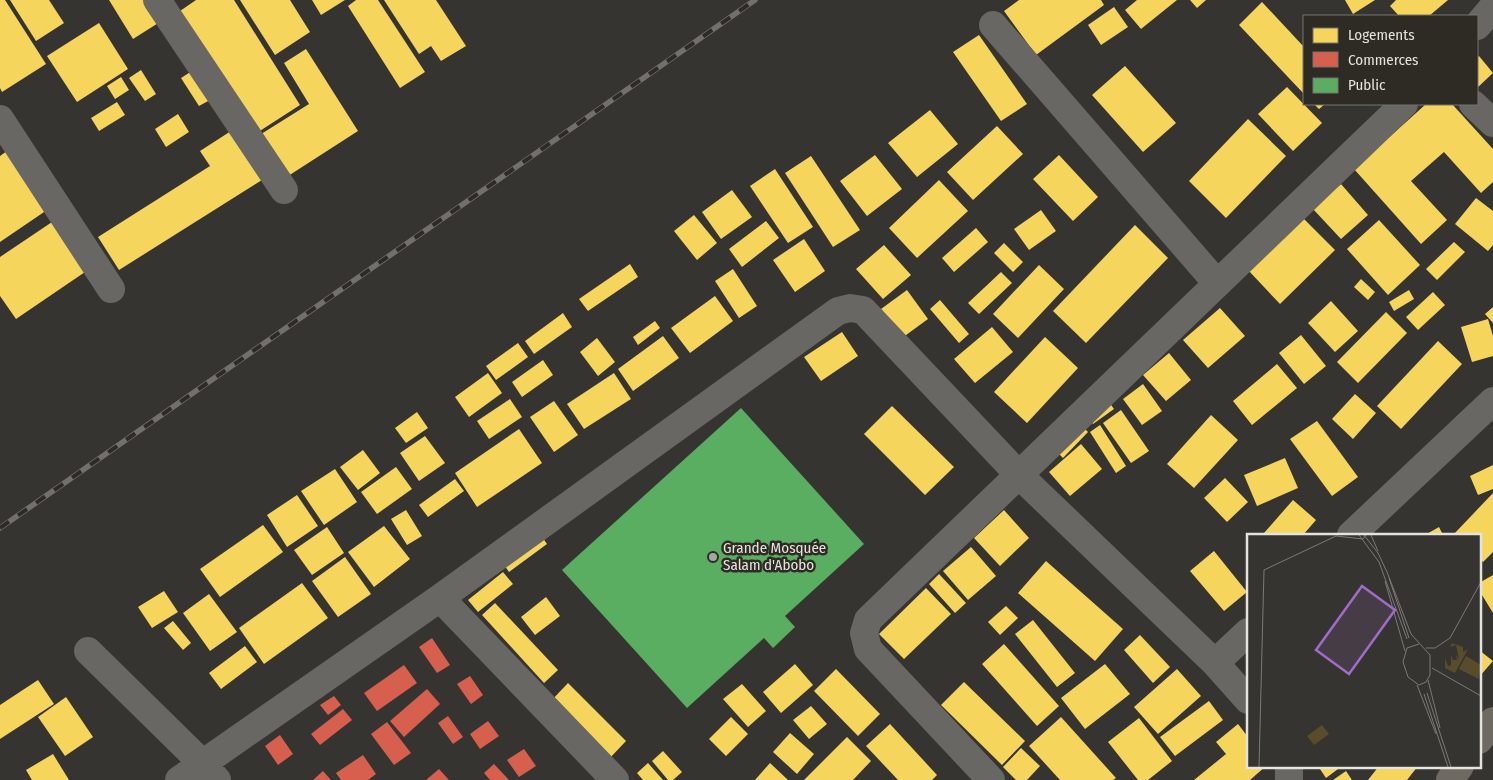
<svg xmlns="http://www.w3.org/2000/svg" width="1493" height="780" font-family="'Fira Sans Condensed',sans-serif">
<rect width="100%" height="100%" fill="#363430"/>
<path fill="#f6d55c" d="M 0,0 L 5,0 L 46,64 L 2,92 L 0,88 Z
M 10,0 L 49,0 L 64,23 L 36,41 Z
M 109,0 L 150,0 L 163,20 L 133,39 Z
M 196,0 L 234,0 L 300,105 L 252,136 L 180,11 Z
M 240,0 L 290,0 L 310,32 L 275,55 Z
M 312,0 L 345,0 L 321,15 Z
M 356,0 L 378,0 L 425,72 L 400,88 L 348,6 Z
M 384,0 L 436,0 L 466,46 L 441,61 L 431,46 L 419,54 Z
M 1019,0 L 1101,0 L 1104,5 L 1036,55 L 1004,11 Z
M 1137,0 L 1177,0 L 1141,29 L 1125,10 Z
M 1190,0 L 1206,0 L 1197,8 Z
M 1345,0 L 1375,0 L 1353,14 Z
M 1396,0 L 1448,0 L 1429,16 L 1399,16 L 1390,6 Z
M 1262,2 L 1304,47 L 1304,94 L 1239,25 Z
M 1114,7 L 1128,27 L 1101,45 L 1088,25 Z
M 99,23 L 128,69 L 77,102 L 47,56 Z
M 979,35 L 1027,104 L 1001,121 L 953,52 Z
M 306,49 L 358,131 L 285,178 L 258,136 L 309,104 L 284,63 Z
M 1479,56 L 1493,73 L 1477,88 L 1477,58 Z
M 1125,66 L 1176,123 L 1143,152 L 1092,95 Z
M 141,70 L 156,94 L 145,101 L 129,78 Z
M 192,71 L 210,100 L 199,106 L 181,78 Z
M 121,77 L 129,90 L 115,99 L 107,86 Z
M 1287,87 L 1322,123 L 1293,151 L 1258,114 Z
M 117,102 L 125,115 L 99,131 L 91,118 Z
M 1314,104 L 1325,104 L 1319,109 Z
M 1426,104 L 1452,104 L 1493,149 L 1493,182 L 1481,193 L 1444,152 L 1411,181 L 1447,220 L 1421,244 L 1354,169 Z
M 930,110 L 958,144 L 917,177 L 888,143 Z
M 178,114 L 189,132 L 166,147 L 155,129 Z
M 1248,119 L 1286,156 L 1226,218 L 1189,181 Z
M 997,126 L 1023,154 L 973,200 L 947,172 Z
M 231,131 L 262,180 L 119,270 L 98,237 L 210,166 L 200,151 Z
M 7,151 L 47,210 L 0,242 L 0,156 Z
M 875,155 L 902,189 L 867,216 L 840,181 Z
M 1059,155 L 1098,197 L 1073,221 L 1033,179 Z
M 811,156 L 860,230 L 833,247 L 785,173 Z
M 775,169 L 813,227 L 788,243 L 750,186 Z
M 939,180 L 968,211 L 917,258 L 889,228 Z
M 1341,184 L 1368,215 L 1341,239 L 1313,209 Z
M 732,190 L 752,217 L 721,239 L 702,212 Z
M 1476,198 L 1493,211 L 1493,245 L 1488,251 L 1455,224 Z
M 1041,210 L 1056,231 L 1029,250 L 1014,229 Z
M 694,215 L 717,243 L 697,260 L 674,231 Z
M 1302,217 L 1335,250 L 1280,304 L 1248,270 Z
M 1379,220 L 1420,265 L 1388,295 L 1347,249 Z
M 766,221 L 779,238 L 742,267 L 729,249 Z
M 52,222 L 85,272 L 16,319 L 0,296 L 0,257 Z
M 1135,225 L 1168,258 L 1086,343 L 1053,311 Z
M 976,228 L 988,242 L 954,272 L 942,258 Z
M 804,239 L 825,271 L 795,292 L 773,260 Z
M 1454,242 L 1465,252 L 1437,280 L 1426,269 Z
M 1004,243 L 1023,262 L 1013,272 L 994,253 Z
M 884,245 L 911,275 L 883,299 L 856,269 Z
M 630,264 L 638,277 L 588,311 L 579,299 Z
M 1039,265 L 1064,289 L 1018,338 L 993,314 Z
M 733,269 L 757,306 L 739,318 L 715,281 Z
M 1001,272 L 1012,283 L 979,314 L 968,303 Z
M 1361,279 L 1375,292 L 1368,300 L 1354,287 Z
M 907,290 L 928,319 L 902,338 L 881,309 Z
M 1409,290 L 1414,299 L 1394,311 L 1389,302 Z
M 1433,292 L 1445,305 L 1418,330 L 1406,317 Z
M 715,296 L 733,321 L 690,353 L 671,328 Z
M 940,300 L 969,334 L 959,343 L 930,309 Z
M 1331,301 L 1358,331 L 1335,352 L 1308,323 Z
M 1493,307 L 1493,323 L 1485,314 Z
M 1220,308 L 1245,336 L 1208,368 L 1183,340 Z
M 1386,312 L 1407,333 L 1358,383 L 1337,362 Z
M 563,313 L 572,327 L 534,354 L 525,341 Z
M 1488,319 L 1493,336 L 1493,356 L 1472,362 L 1461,327 Z
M 655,321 L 660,328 L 638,345 L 633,337 Z
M 992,327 L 1013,352 L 975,383 L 954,359 Z
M 842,332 L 858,356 L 821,381 L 804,357 Z
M 1301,335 L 1326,366 L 1304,384 L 1279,353 Z
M 663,336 L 679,358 L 633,391 L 618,369 Z
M 1045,337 L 1078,368 L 1027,423 L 994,392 Z
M 597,338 L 615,362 L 598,376 L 580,352 Z
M 1438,341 L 1462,364 L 1401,429 L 1377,406 Z
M 518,343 L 528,357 L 496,380 L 486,366 Z
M 1169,353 L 1191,380 L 1166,401 L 1143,375 Z
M 543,360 L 553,375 L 522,397 L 512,382 Z
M 1277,364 L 1297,388 L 1252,425 L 1233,401 Z
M 488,373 L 502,393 L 469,417 L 455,397 Z
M 614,373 L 631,399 L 584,429 L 567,404 Z
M 1143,384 L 1162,411 L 1142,425 L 1123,399 Z
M 1355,394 L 1376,413 L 1353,439 L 1332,419 Z
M 1106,398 L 1114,409 L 1093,424 L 1085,412 Z
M 510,399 L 522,417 L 489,439 L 477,421 Z
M 554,401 L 578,435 L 554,452 L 530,417 Z
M 892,406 L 954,467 L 925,495 L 864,434 Z
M 1121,410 L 1149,451 L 1131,463 L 1103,423 Z
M 417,412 L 428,428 L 406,443 L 395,428 Z
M 1211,415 L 1238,440 L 1194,488 L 1167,464 Z
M 1317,421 L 1358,477 L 1332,496 L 1290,439 Z
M 1080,424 L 1088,432 L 1063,458 L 1055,450 Z
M 1100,425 L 1126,466 L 1116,473 L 1090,432 Z
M 519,429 L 542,463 L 477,507 L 455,473 Z
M 425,436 L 445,463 L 419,481 L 400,453 Z
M 1081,444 L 1102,469 L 1070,496 L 1049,472 Z
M 363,450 L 380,473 L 358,490 L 340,467 Z
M 1285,458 L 1298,488 L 1257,506 L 1244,475 Z
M 1493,465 L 1493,489 L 1478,495 L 1470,476 Z
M 396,467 L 412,489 L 377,514 L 361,492 Z
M 335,469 L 357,502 L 324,525 L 301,491 Z
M 1225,478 L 1248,502 L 1227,522 L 1204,498 Z
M 455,479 L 464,491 L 428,517 L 419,505 Z
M 1493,493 L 1493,552 L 1483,562 L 1479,558 L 1479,535 L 1454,534 Z
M 297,495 L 318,526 L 287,547 L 267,515 Z
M 1293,500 L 1316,520 L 1303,535 L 1267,535 L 1264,533 Z
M 406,510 L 422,536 L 407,545 L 391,519 Z
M 1004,510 L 1029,538 L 1000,566 L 974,538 Z
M 263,525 L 283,552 L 220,597 L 200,569 Z
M 384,526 L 410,559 L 374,587 L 348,552 Z
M 327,527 L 344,553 L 312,575 L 294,550 Z
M 1439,527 L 1443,535 L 1425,535 Z
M 540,534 L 547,544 L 509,572 L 502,562 Z
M 971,547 L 996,576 L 968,600 L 943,571 Z
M 1214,551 L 1247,592 L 1224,611 L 1190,571 Z
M 345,557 L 371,594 L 338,617 L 312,581 Z
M 1046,561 L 1123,629 L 1095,661 L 1018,593 Z
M 503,572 L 513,584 L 478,612 L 468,600 Z
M 939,574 L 966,603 L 955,613 L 929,584 Z
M 1493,575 L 1493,613 L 1479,590 L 1479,583 Z
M 302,583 L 328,618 L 264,664 L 239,628 Z
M 926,588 L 951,614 L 904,659 L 879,634 Z
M 164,591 L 178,612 L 152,628 L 138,607 Z
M 209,594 L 237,632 L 210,651 L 183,613 Z
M 546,597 L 560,616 L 535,635 L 521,617 Z
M 495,603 L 558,670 L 544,683 L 482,615 Z
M 1006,606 L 1018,618 L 1000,635 L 988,622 Z
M 1033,620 L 1075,673 L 1057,687 L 1015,634 Z
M 173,621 L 191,643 L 183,650 L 164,628 Z
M 1140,635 L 1170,667 L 1153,683 L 1124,650 Z
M 1004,644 L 1059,706 L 1037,726 L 982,664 Z
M 245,646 L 257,662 L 221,689 L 209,673 Z
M 1479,650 L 1493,661 L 1479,677 Z
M 795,664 L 813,685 L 781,713 L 763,692 Z
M 1105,664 L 1130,694 L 1085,729 L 1061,698 Z
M 836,669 L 880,714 L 858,736 L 814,691 Z
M 1177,669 L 1201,696 L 1158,734 L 1134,707 Z
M 38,680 L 54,704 L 0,739 L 0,705 Z
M 964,682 L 1025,741 L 1002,765 L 941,705 Z
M 568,683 L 626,741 L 609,759 L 551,701 Z
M 742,684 L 766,711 L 748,727 L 723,699 Z
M 66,697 L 93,737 L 65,756 L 38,717 Z
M 1209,701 L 1223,720 L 1175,756 L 1160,737 Z
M 811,706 L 827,724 L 809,739 L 793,720 Z
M 731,717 L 748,734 L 726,756 L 709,739 Z
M 1061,717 L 1116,778 L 1113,780 L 1060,780 L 1029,746 Z
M 1139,718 L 1172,761 L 1148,780 L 1138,780 L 1108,742 Z
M 890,724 L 937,775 L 932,780 L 898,780 L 866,746 Z
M 1238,724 L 1248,737 L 1248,766 L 1266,766 L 1250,780 L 1194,780 L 1226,754 L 1216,742 Z
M 790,733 L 814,754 L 797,774 L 773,752 Z
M 847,737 L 871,761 L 853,780 L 804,780 Z
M 1021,748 L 1040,766 L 1027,780 L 1016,780 L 1003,767 Z
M 663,751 L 682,772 L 673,780 L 668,780 L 652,761 Z
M 53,754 L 69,780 L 32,780 L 26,770 Z
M 648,763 L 663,780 L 643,780 L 637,773 Z
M 770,763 L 788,780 L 755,780 Z
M 1318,766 L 1342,766 L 1326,778 Z
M 1379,766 L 1418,766 L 1407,780 L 1368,780 Z
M 1346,771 L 1352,780 L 1333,780 Z"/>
<path fill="#d6604d" d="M 432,638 L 450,665 L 437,673 L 419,647 Z
M 404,665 L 417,683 L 377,711 L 364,693 Z
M 470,676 L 483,695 L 471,704 L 457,684 Z
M 427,689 L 440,704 L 404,737 L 390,721 Z
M 334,696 L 341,705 L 328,715 L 320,705 Z
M 343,709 L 352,720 L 320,745 L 311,734 Z
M 448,716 L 463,737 L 453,744 L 438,723 Z
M 488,721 L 499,736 L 480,749 L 470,734 Z
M 387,722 L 411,753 L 394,765 L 371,734 Z
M 280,735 L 293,754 L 278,765 L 265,746 Z
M 524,749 L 536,766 L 519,777 L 507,760 Z
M 363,755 L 376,774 L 368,780 L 341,780 L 336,773 Z
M 494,764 L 509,780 L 490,780 L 484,773 Z
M 439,769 L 449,780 L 426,780 Z
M 323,771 L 331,780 L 313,780 Z"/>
<path fill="#5aae61" d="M 741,408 L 864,544 L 785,616 L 795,627 L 773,648 L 764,638 L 687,708 L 562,570 Z"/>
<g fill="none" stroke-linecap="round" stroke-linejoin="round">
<path stroke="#686764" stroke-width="28" d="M 157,0 L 284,190
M 993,25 L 1216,282
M 1477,26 L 1493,7
M 1473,104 L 1493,123
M 0,119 L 111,289
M 1351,535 L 1493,401
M 440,598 L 615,780
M 88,651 L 203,764 L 217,780
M 1215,663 L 1248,632
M 179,780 L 440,598 L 838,311 L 850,308 L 863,310 L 1019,475 L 1215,663 L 1248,700
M 991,780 L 868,649 L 864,633 L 868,620 L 1404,104
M 1289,780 L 1289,766"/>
<path stroke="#6e6a61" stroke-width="28" d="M 1479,740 L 1493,721
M 1450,780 L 1460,766"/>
<defs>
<path id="rail" d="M 0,528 L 755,0"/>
</defs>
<use href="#rail" stroke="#72706d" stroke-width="5.5"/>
<use href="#rail" stroke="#2e2b24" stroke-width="4" stroke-dasharray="11" stroke-linecap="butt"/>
</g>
<circle fill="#a8a6a2" stroke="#2e2b24" stroke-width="2" cx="713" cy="557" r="5"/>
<g text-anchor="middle" stroke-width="5" stroke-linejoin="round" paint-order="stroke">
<g font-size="15" fill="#e5e3df" stroke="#2e2b24" text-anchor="start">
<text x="723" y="553">Grande Mosquée<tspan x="723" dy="17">Salam d'Abobo</tspan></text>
</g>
</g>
<g transform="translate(1247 534)">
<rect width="234" height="234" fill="#363430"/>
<path d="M 205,109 L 216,113 L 216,118 L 221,115 L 208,139 L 198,134 L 198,124 L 201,132 L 204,131 L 204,121 L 206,126 L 210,126 L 209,121 L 212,125 L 209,111 L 203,113 ZM 219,122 L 234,131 L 232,145 L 212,135 Z" fill="#594c2b"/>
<path d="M 75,191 L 82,200 L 67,211 L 60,202 Z" fill="#594c2b"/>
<path fill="none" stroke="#7c7a76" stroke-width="1" d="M 112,1 L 132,28 L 160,105M 117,1 L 131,19 L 140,38M 124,1 L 131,17M 140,38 L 164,100 L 183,121 L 183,141 L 179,148 L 172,151 L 161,143 L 156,128 L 160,114 L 172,110M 142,44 L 162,104M 138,47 L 158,117M 179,114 L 188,114 L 203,104 L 234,48M 185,134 L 234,162M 181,146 L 193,194M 170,151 L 189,200M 180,159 L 204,233M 177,160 L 201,233M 12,233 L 17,36 L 89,2 L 116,5 L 119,1"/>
<path fill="#a06cca" fill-opacity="0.15" stroke="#a06cca" stroke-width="2.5" d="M 115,52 L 148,76 L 102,140 L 69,116 Z"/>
<rect width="234" height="234" fill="none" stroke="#e5e3df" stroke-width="2.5"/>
</g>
<rect x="1303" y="15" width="175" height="90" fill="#2e2b24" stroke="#77756f"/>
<rect x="1313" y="28" width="25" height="15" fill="#f6d55c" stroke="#77756f"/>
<text x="1348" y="40" font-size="15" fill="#e5e3df">Logements</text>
<rect x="1313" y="52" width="25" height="15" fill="#d6604d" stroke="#77756f"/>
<text x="1348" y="65" font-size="15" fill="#e5e3df">Commerces</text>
<rect x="1313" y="78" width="25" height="15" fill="#5aae61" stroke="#77756f"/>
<text x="1348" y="90" font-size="15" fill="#e5e3df">Public</text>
</svg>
